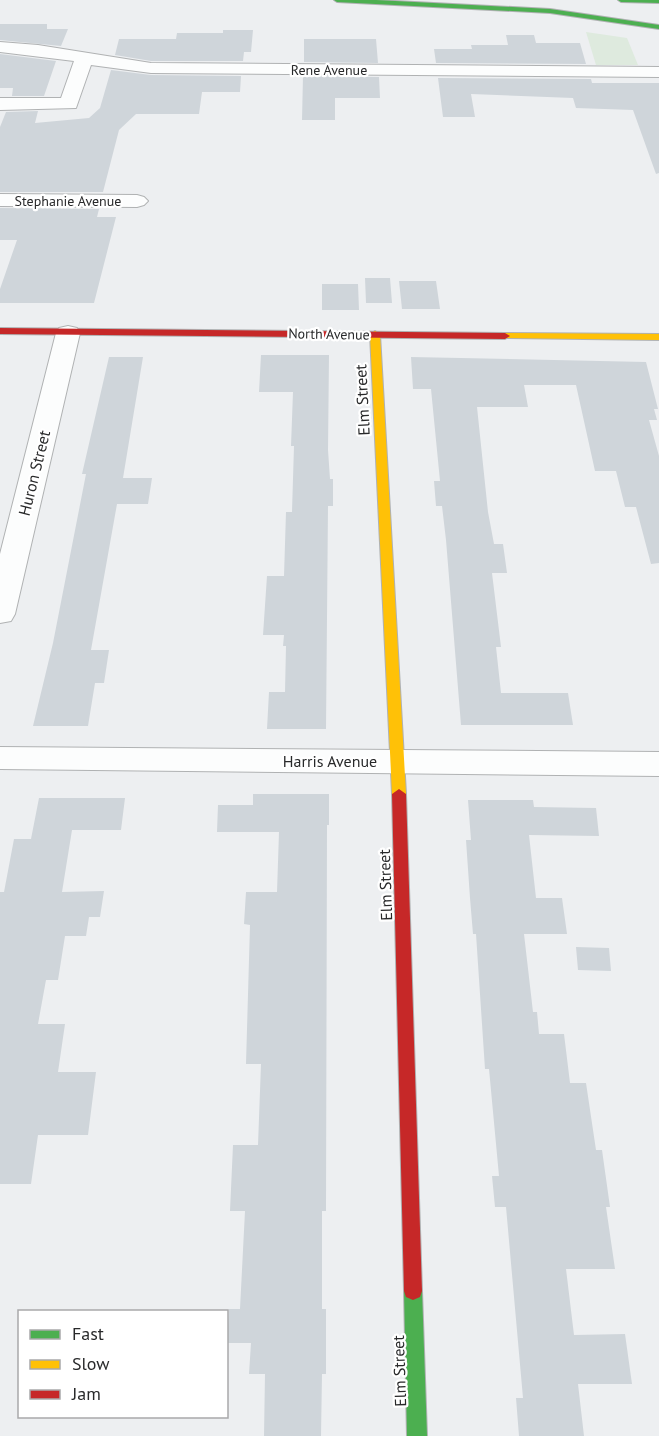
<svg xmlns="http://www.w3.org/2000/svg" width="659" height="1436" font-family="'PT Sans',sans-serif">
<rect width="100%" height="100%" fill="#edeff1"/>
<path fill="#deeade" d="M 586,32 L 627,38 L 638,65 L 596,65 Z"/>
<path fill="#cfd5da" d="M 0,24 L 47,24 L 47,29 L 68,29 L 61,46 L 0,40 Z
M 223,30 L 253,30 L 251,52 L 244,52 L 243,61 L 151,61 L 115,55 L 119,39 L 176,39 L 177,33 L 223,33 Z
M 506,35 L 534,35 L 536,43 L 580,43 L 586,64 L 436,63 L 434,49 L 472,49 L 471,45 L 508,45 Z
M 304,39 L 376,39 L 378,63 L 304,62 Z
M 0,54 L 56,61 L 44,96 L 12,96 L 13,88 L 0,88 Z
M 111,70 L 151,75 L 241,76 L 240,92 L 202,92 L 199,114 L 136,114 L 119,130 L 103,192 L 0,192 L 0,127 L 6,112 L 38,111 L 35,123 L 89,118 L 100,108 Z
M 303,76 L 379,77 L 380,98 L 335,98 L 335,120 L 302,120 Z
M 438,78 L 591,79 L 592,83 L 659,83 L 659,173 L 656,174 L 633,110 L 576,108 L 573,98 L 471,94 L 475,117 L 443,117 Z
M 0,208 L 99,209 L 97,217 L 116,217 L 94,303 L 0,303 L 0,289 L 17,240 L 0,240 Z
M 365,278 L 390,278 L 392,303 L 366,303 Z
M 399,281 L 436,281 L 440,309 L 402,309 Z
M 322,284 L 358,284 L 359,310 L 322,310 Z
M 261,355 L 329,355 L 328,450 L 330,479 L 333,479 L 333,506 L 328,506 L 326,729 L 267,729 L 269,692 L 285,692 L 286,646 L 283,646 L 284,635 L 263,635 L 267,576 L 284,576 L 286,512 L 292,512 L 294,446 L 291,446 L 293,392 L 259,392 Z
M 109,357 L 143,357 L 123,478 L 152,478 L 148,504 L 117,504 L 91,650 L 109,650 L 104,683 L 95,683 L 88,726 L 33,726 L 53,643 L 86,474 L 82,474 Z
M 411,357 L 646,362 L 658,409 L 654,409 L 657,420 L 649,420 L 659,456 L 659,563 L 651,564 L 636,507 L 625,507 L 616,471 L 595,471 L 576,385 L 524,385 L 528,407 L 477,407 L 488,512 L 494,544 L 503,544 L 507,573 L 492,573 L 501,647 L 496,647 L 501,693 L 568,693 L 573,725 L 461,725 L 446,540 L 442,506 L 436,506 L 434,481 L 440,481 L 431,389 L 413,389 Z
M 253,794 L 329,794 L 329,825 L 327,825 L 326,1211 L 322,1211 L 322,1309 L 326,1309 L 326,1374 L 322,1374 L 321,1436 L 264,1436 L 265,1374 L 249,1374 L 251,1343 L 227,1343 L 229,1309 L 240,1309 L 245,1211 L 230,1211 L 233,1145 L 258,1145 L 261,1064 L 246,1064 L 250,925 L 244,924 L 246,892 L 277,892 L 279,832 L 217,832 L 218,805 L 253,805 Z
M 39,798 L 125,798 L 121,830 L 72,830 L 62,892 L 104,891 L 100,917 L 89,917 L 86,936 L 65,936 L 58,980 L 46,980 L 38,1024 L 65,1024 L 58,1072 L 96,1072 L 88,1135 L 38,1135 L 31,1184 L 0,1184 L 0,892 L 4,892 L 14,839 L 31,839 Z
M 468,800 L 533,800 L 534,807 L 596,808 L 599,836 L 529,835 L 536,898 L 562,898 L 567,934 L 524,934 L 533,1012 L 537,1012 L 539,1034 L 564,1034 L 570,1083 L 586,1083 L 596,1150 L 602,1150 L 610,1207 L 606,1207 L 615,1269 L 566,1269 L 574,1335 L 625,1334 L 632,1384 L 578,1384 L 584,1436 L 519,1436 L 516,1398 L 523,1398 L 506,1207 L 495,1207 L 492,1176 L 499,1176 L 489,1069 L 485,1069 L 476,934 L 473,934 L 470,898 L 466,840 L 471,840 Z
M 576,947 L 609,948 L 611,971 L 578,970 Z"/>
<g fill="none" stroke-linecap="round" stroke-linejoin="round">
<defs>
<path id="street" d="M 0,42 L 38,45 L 151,63 L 659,67 L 659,77 L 151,73 L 91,65 L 76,108 L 0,110 L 0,98 L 61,98 L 74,61 L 0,52 Z
M 0,194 L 137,195 L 144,197 L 148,201 L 144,205 L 137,207 L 0,206 Z
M 68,326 L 77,328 L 80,333 L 15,614 L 11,621 L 0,623 L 0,554 L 56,333 L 59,328 Z
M 0,747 L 659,752 L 659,776 L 0,769 Z"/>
<path id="fast" d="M 334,0 L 376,0 L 550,9 L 659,25 L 659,29 L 550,13 L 337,2 Z
M 618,0 L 659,0 L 659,3 L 621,2 Z
M 413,1282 L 420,1285 L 422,1291 L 427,1436 L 407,1436 L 404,1291 L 406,1285 Z"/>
<path id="slow" d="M 375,331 L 380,334 L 406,794 L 399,799 L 392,794 L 370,334 Z
M 505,333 L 659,334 L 659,340 L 502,338 L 500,336 Z"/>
<path id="jam" d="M 0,328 L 505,333 L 510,336 L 505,339 L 0,334 Z
M 399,789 L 406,794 L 422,1291 L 420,1297 L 413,1300 L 406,1297 L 404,1291 L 392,794 Z"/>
</defs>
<use href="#street" stroke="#b0b2b3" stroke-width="2"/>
<use href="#fast" stroke="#b0b2b3" stroke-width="2"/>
<use href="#slow" stroke="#b0b2b3" stroke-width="2"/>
<use href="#jam" stroke="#b0b2b3" stroke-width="2"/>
<use href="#street" fill="#fcfdfd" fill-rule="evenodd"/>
<use href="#fast" fill="#4caf50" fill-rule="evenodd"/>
<use href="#slow" fill="#ffc107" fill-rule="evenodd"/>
<use href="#jam" fill="#c62828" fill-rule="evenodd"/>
</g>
<g text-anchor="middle" stroke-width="4.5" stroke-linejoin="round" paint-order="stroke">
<g font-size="14" fill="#28292a" stroke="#fff">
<text x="329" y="75">Rene Avenue</text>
<text x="68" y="206">Stephanie Avenue</text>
<text transform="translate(329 334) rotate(1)" y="5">North Avenue</text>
</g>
<g font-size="16" fill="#28292a" stroke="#fff">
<text transform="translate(362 400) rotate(-93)" y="6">Elm Street</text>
<text transform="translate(34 473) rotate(-76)" y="6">Huron Street</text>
<text x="330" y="767">Harris Avenue</text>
<text transform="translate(385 885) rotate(-92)" y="6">Elm Street</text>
<text transform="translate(399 1371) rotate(-92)" y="6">Elm Street</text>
</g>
</g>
<rect x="18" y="1310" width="210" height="108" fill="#ffffff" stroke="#a9a9aa" stroke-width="1.5"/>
<rect x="30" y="1330" width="30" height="9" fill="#4caf50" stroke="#a9a9aa" stroke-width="1.5"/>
<text x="72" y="1340" font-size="18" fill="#28292a">Fast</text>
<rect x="30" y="1360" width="30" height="9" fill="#ffc107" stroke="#a9a9aa" stroke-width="1.5"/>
<text x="72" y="1370" font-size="18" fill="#28292a">Slow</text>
<rect x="30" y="1390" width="30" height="9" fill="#c62828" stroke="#a9a9aa" stroke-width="1.5"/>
<text x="72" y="1400" font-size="18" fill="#28292a">Jam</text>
</svg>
